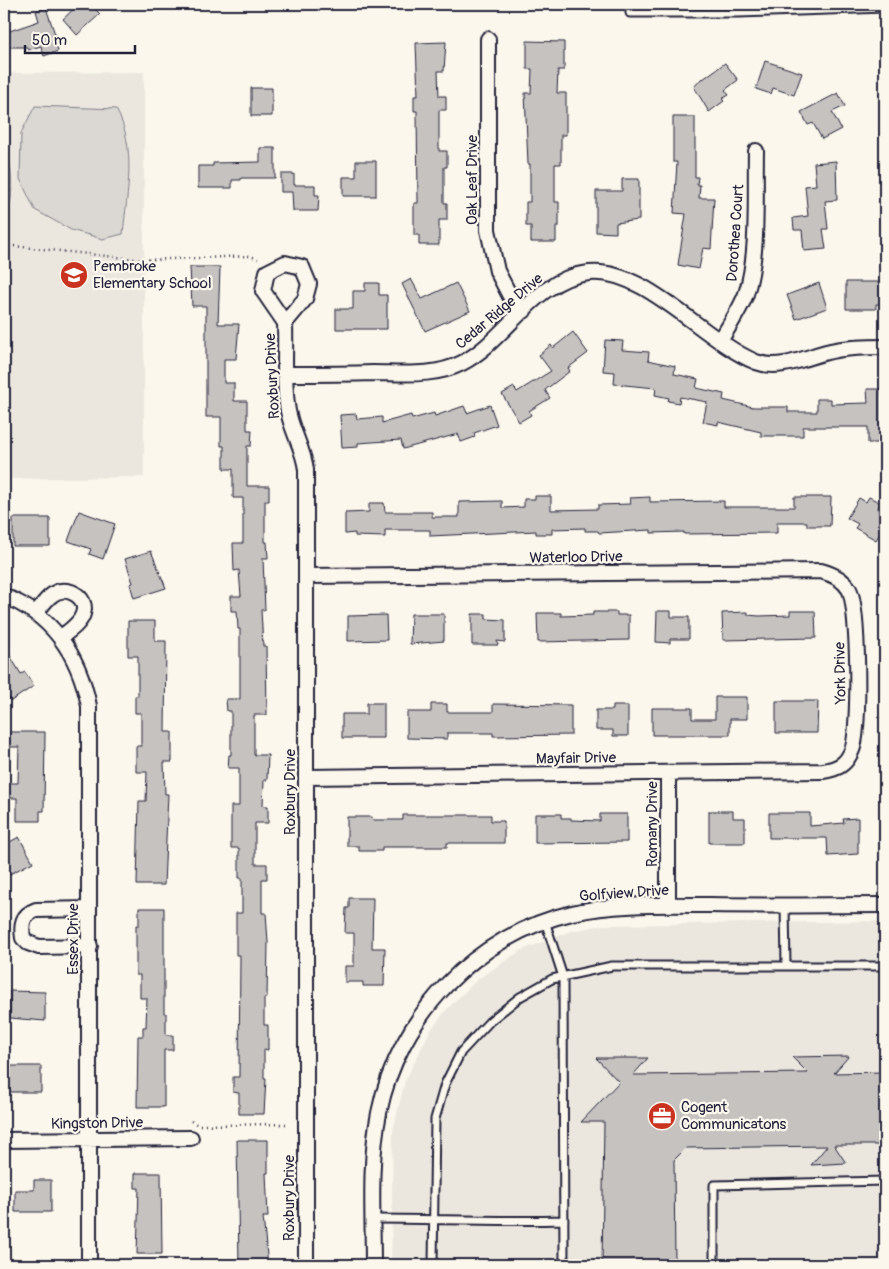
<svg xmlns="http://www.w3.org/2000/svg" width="889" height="1269" font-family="Pangolin,sans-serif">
<rect width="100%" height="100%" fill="#fbf7ec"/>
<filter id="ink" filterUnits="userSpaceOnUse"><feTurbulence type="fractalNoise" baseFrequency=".02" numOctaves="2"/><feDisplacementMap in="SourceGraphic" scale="10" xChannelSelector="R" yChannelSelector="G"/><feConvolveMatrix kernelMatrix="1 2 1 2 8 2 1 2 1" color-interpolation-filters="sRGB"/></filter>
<g filter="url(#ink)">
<path fill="#ebe7df" d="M 144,72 L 144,477 L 4,479 L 4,73 Z
M 885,921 L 885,1265 L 391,1265 L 393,1130 L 405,1081 L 430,1031 L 447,1009 L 479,978 L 522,950 L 571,931 L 603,925 Z"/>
<path fill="#dbd8d3" stroke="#7e7d87" d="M 35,106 L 116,109 C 137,147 127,193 123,234 L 103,239 L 71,230 L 35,210 L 20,179 L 21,133 Z
M 4,130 C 8,151 19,200 4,217 Z"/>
<path fill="#c6c2c0" stroke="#22223b" d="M 79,4 L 90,4 L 100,14 L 77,35 L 63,19 Z
M 46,8 L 57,40 L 55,41 L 58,51 L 44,56 L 41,46 L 28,50 L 27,47 L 4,47 L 4,33 L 39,21 L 36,11 Z
M 527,41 L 564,42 L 564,70 L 558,70 L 557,93 L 566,93 L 566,135 L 561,135 L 561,164 L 555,164 L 555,202 L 559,202 L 559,226 L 556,226 L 556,242 L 531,242 L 531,226 L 526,226 L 526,202 L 530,202 L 530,164 L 528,164 L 525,93 L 531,93 L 532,69 L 527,69 Z
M 446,42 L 444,71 L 438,71 L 439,96 L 446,96 L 446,110 L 439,110 L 439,151 L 447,151 L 447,167 L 444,167 L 444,203 L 447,203 L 447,220 L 439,220 L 439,245 L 419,245 L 419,235 L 414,235 L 414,203 L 418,203 L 417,111 L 414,111 L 414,96 L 418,96 L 416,43 Z
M 765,61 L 802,73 L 794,95 L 773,88 L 771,94 L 756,89 Z
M 725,63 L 738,80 L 725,90 L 729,95 L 722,99 L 724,101 L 709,112 L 694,87 L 702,78 L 703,79 Z
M 251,88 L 272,88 L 272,116 L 251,116 Z
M 838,93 L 845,106 L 832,112 L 841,129 L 822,139 L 813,123 L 808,125 L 801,112 Z
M 673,117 L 695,117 L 695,177 L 698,177 L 697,185 L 700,185 L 699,198 L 714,198 L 711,249 L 703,248 L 699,269 L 678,265 L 686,214 L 674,213 L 677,162 L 673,162 Z
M 260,148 L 275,148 L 275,178 L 241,178 L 241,180 L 232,180 L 232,188 L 198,188 L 198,166 L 213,166 L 213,163 L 260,162 Z
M 356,161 L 376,161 L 376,196 L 343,196 L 343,177 L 356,177 Z
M 836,161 L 837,200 L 825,201 L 828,229 L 823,229 L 826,249 L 804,251 L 802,230 L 794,230 L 793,218 L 808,216 L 805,186 L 816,185 L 814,163 Z
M 281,174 L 294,174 L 294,185 L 315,185 L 315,195 L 319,195 L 318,211 L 293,211 L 292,192 L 281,192 Z
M 622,179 L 639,179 L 639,220 L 616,223 L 616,233 L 596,232 L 596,191 L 622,191 Z
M 190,267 L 220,267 L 218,324 L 239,324 L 236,359 L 224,359 L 224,383 L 234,383 L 234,401 L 247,401 L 247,430 L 252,430 L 251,446 L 247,446 L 247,486 L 269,486 L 269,501 L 265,501 L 265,542 L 267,542 L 268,558 L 263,558 L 265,610 L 261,610 L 263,646 L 266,646 L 267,715 L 254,715 L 254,755 L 268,755 L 267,780 L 264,780 L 263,806 L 268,806 L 268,823 L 255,823 L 255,864 L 267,864 L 267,879 L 262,879 L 262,913 L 266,913 L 268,942 L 267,998 L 264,998 L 264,1025 L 268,1025 L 268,1050 L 264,1049 L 264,1078 L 266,1078 L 264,1114 L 239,1114 L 239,1093 L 233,1092 L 233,1077 L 239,1077 L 240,955 L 236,955 L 236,913 L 242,913 L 242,878 L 239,878 L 239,848 L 231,848 L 231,806 L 239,806 L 239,768 L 228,768 L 229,755 L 231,755 L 231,711 L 227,711 L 226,699 L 240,699 L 240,629 L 238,629 L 237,611 L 231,611 L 231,596 L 241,596 L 239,570 L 234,571 L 233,543 L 243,543 L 243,498 L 233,498 L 233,469 L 224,469 L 224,446 L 221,446 L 221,417 L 206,417 L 206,306 L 192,306 Z
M 411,279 L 422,299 L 456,283 L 470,311 L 425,331 L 402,284 Z
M 846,282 L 884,282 L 884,304 L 876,304 L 876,309 L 846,309 Z
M 365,283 L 379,283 L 379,295 L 387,295 L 387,329 L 336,329 L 336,309 L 353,309 L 353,291 L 365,291 Z
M 819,283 L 827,308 L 796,319 L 787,295 Z
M 573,332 L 588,353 L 568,368 L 570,371 L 545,390 L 550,398 L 529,411 L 531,415 L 519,422 L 502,394 L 514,387 L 517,392 L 551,371 L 539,355 L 551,345 L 553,348 Z
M 605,340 L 623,341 L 622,350 L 649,352 L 648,360 L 675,366 L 674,374 L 698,379 L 696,388 L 724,394 L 723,400 L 753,407 L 788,407 L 788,412 L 817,412 L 817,399 L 831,399 L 831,404 L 868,403 L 867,389 L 882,389 L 885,443 L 868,443 L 868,427 L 803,427 L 803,436 L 761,436 L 761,432 L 718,422 L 718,425 L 703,422 L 707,402 L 680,397 L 679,403 L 668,401 L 669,398 L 655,395 L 656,388 L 614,384 L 615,372 L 603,371 Z
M 490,405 L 497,425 L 474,433 L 475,437 L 461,442 L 458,434 L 403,449 L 401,440 L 358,443 L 358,447 L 342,448 L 340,415 L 356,414 L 357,419 L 382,417 L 382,423 L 411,415 L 412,419 L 434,413 L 435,416 L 464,406 L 467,413 Z
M 535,496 L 551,496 L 551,510 L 598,509 L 598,505 L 631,504 L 630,498 L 650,497 L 650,502 L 724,501 L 724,507 L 794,507 L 794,497 L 831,497 L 830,526 L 807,526 L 807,522 L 777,522 L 777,533 L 684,534 L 684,532 L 651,533 L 651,530 L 599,533 L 598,531 L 585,531 L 585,528 L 552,529 L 552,534 L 536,534 L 536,531 L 430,536 L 430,530 L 385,530 L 385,537 L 355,536 L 355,533 L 345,534 L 345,513 L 369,512 L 369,503 L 384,503 L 385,512 L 432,512 L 432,517 L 459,517 L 459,502 L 502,501 L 502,508 L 524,507 L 524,499 L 535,499 Z
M 869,497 L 881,503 L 877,509 L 885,514 L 885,525 L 876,540 L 855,528 L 858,524 L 847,518 L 859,498 L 866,502 Z
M 79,511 L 115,524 L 103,559 L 89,554 L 91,549 L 68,541 Z
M 13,518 L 50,518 L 50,546 L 13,546 Z
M 151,551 L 166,588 L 134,598 L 130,584 L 133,583 L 125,559 Z
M 657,611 L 671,611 L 671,617 L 689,617 L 689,639 L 670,639 L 670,643 L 656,642 Z
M 790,611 L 815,611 L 816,638 L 723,640 L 722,613 L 748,612 L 748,615 L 759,616 L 790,615 Z
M 593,612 L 617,612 L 617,615 L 629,615 L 629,640 L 538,642 L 537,613 L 561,613 L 561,616 L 593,615 Z
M 411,614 L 444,614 L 444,641 L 410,644 Z
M 472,614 L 486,614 L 486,619 L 505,620 L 505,642 L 497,641 L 498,645 L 472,645 Z
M 386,615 L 387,640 L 348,641 L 348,616 Z
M 128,621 L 155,621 L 155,641 L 166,641 L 165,732 L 172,732 L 172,762 L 164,762 L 165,794 L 168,794 L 164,885 L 137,885 L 139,801 L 146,801 L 147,772 L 136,772 L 136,746 L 141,746 L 141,713 L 135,713 L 135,696 L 138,696 L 138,656 L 128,656 Z
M 4,646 L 21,674 L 25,672 L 34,686 L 11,701 L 4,690 Z
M 715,697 L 747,697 L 747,719 L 730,719 L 730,735 L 652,735 L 652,708 L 692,708 L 692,719 L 715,719 Z
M 776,701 L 818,701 L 817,733 L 776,733 Z
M 367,703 L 384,703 L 384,738 L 342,738 L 342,714 L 367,714 Z
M 431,704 L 447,704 L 447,712 L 493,712 L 493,704 L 571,705 L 571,735 L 493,736 L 493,733 L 447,733 L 447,739 L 407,738 L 407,712 L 431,712 Z
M 613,706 L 628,706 L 628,736 L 613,736 L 613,730 L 596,730 L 596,710 L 613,710 Z
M 8,732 L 45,732 L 44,811 L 40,811 L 40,821 L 17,821 L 17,798 L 4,798 L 4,783 L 18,783 L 19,747 L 8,747 Z
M 709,811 L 733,811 L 733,818 L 745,818 L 745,843 L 709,843 Z
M 769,813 L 810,813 L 810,826 L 844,823 L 843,819 L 858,818 L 858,854 L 828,856 L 827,838 L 769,838 Z
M 535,814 L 561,814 L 561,818 L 571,818 L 571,820 L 600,821 L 600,814 L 627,814 L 627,842 L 535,843 Z
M 403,815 L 491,815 L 491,821 L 504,821 L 504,843 L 447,843 L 447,847 L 382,847 L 382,851 L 359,851 L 359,846 L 347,846 L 347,817 L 372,817 L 373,820 L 403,820 Z
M 19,837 L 33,862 L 4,877 L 4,845 Z
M 349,898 L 373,898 L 372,948 L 385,948 L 384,986 L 363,986 L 363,982 L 345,982 L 345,966 L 354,966 L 354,933 L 345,933 L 346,908 L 349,908 Z
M 139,908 L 164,908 L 164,1013 L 166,1013 L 166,1035 L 173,1035 L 173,1050 L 164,1050 L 164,1107 L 137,1107 L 138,1036 L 143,1036 L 143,1027 L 146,1027 L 147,998 L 140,998 L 140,975 L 136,975 L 136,925 L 139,925 Z
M 10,991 L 45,992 L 45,1021 L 10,1018 Z
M 849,1056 L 834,1073 L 885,1072 L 885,1145 L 834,1145 L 846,1163 L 811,1165 L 827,1146 L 686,1148 L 674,1160 L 675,1265 L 602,1265 L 604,1122 L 581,1122 L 619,1082 L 596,1058 L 648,1058 L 633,1075 L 808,1073 L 792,1057 Z
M 4,1066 L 41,1066 L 41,1092 L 4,1092 Z
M 237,1140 L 268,1140 L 268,1173 L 266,1173 L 268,1217 L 263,1217 L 268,1265 L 239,1265 Z
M 135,1173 L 161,1173 L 162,1254 L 137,1254 L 139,1188 L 135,1188 Z
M 34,1180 L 51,1180 L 51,1212 L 15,1212 L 15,1190 L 34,1190 Z"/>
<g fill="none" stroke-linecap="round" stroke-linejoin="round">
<defs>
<path id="lane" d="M 630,4 L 630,13 L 738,13 L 885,8
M 785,906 L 786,966
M 545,921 L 563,977 L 564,1265
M 373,1219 C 437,1219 500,1222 564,1220
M 433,1265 L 435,1119 L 445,1084 L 461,1052 L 490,1021 L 520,997 L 552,979 L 612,966 L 885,966
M 714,1265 L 714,1185 L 885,1181"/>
<path id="street" d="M 488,39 L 488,230 L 497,271 L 512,300 L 524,311
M 285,323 L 263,291 L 267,272 L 285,263 L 302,267 L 309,284 L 305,299 L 285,323 C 286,352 283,383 288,411 C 292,432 304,450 306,470 L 306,1265
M 720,341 C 729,326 740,310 746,294 C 759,255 755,193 756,151
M 286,374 C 315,374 344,374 373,373 C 402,373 435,377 462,363 C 507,340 534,278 589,273 C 645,267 704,341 756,362 C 783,372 810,354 836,350 C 853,347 869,347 885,347
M 306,576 L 821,571 C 832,574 843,579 849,589 C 859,607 860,732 852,750 C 846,765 837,769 823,771 L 306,777
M 4,596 C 52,615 79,655 89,706 L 89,1265
M 36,613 C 41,607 46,599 52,595 C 65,584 89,596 83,614 C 80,624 69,631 61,637
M 668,773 L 668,905
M 89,909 L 36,910 C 22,915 21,924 23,938 L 28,943 L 39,947 L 90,946
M 4,1140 L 191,1138
M 373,1265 C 373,1215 369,1162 379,1113 C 398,1016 476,935 572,913 C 616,903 665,905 710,905 C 768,906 827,905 885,905"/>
</defs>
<use href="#lane" stroke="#22223b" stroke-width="11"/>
<use href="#street" stroke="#22223b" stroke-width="18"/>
<path stroke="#22223b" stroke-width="2.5" stroke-dasharray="1 4" stroke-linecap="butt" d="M 4,245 L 144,260 L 251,256 L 258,259
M 191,1121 L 198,1125 L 289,1124"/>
<use href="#lane" stroke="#fbf7ec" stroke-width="7"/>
<use href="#street" stroke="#fbf7ec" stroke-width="14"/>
</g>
</g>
<defs>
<symbol id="school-disc" viewBox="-11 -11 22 22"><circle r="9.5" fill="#c8321e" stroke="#fbf7ec"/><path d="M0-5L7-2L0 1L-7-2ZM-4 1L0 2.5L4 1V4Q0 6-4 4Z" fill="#fff"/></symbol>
<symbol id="office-disc" viewBox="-11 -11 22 22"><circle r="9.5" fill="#c8321e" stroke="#fbf7ec"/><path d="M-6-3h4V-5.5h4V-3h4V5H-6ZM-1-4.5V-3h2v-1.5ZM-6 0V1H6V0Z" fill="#fff"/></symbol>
</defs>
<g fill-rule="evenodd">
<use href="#school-disc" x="58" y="259" width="32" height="32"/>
<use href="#office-disc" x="646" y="1100" width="32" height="32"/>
</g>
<g text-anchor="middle" stroke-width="4.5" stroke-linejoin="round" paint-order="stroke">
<g font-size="15" fill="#22223b" stroke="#fbf7ec">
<text transform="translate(472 180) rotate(-90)" y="5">Oak Leaf Drive</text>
<text transform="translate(735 233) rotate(-86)" y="5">Dorothea Court</text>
<text transform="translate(499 311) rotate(-40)" y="5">Cedar Ridge Drive</text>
<text transform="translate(272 376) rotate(-93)" y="5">Roxbury Drive</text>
<text transform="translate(576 557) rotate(-1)" y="5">Waterloo Drive</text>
<text transform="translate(840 673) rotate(-91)" y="5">York Drive</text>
<text transform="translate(576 758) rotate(-1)" y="5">Mayfair Drive</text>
<text transform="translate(290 792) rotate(-90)" y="5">Roxbury Drive</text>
<text transform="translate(652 824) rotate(-90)" y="5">Romany Drive</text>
<text transform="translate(624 893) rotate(-4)" y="5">Golfview Drive</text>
<text transform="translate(73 939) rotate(-90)" y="5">Essex Drive</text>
<text transform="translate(97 1123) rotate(-1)" y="5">Kingston Drive</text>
<text transform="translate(289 1198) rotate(-90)" y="5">Roxbury Drive</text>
</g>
<g font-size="15" fill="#22223b" stroke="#fbf7ec" text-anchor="start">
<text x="93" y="271">Pembroke<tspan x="93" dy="17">Elementary School</tspan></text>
<text x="681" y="1112">Cogent<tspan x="681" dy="17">Communicatons</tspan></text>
</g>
</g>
<rect width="889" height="1269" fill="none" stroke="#fbf7ec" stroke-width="20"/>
<rect x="10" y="10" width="869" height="1249" fill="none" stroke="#22223b" stroke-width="2" filter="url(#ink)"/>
<path d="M25 45v8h110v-8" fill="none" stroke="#22223b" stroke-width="2.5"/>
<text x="32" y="45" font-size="15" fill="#22223b" stroke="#fbf7ec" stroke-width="4" paint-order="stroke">50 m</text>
</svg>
